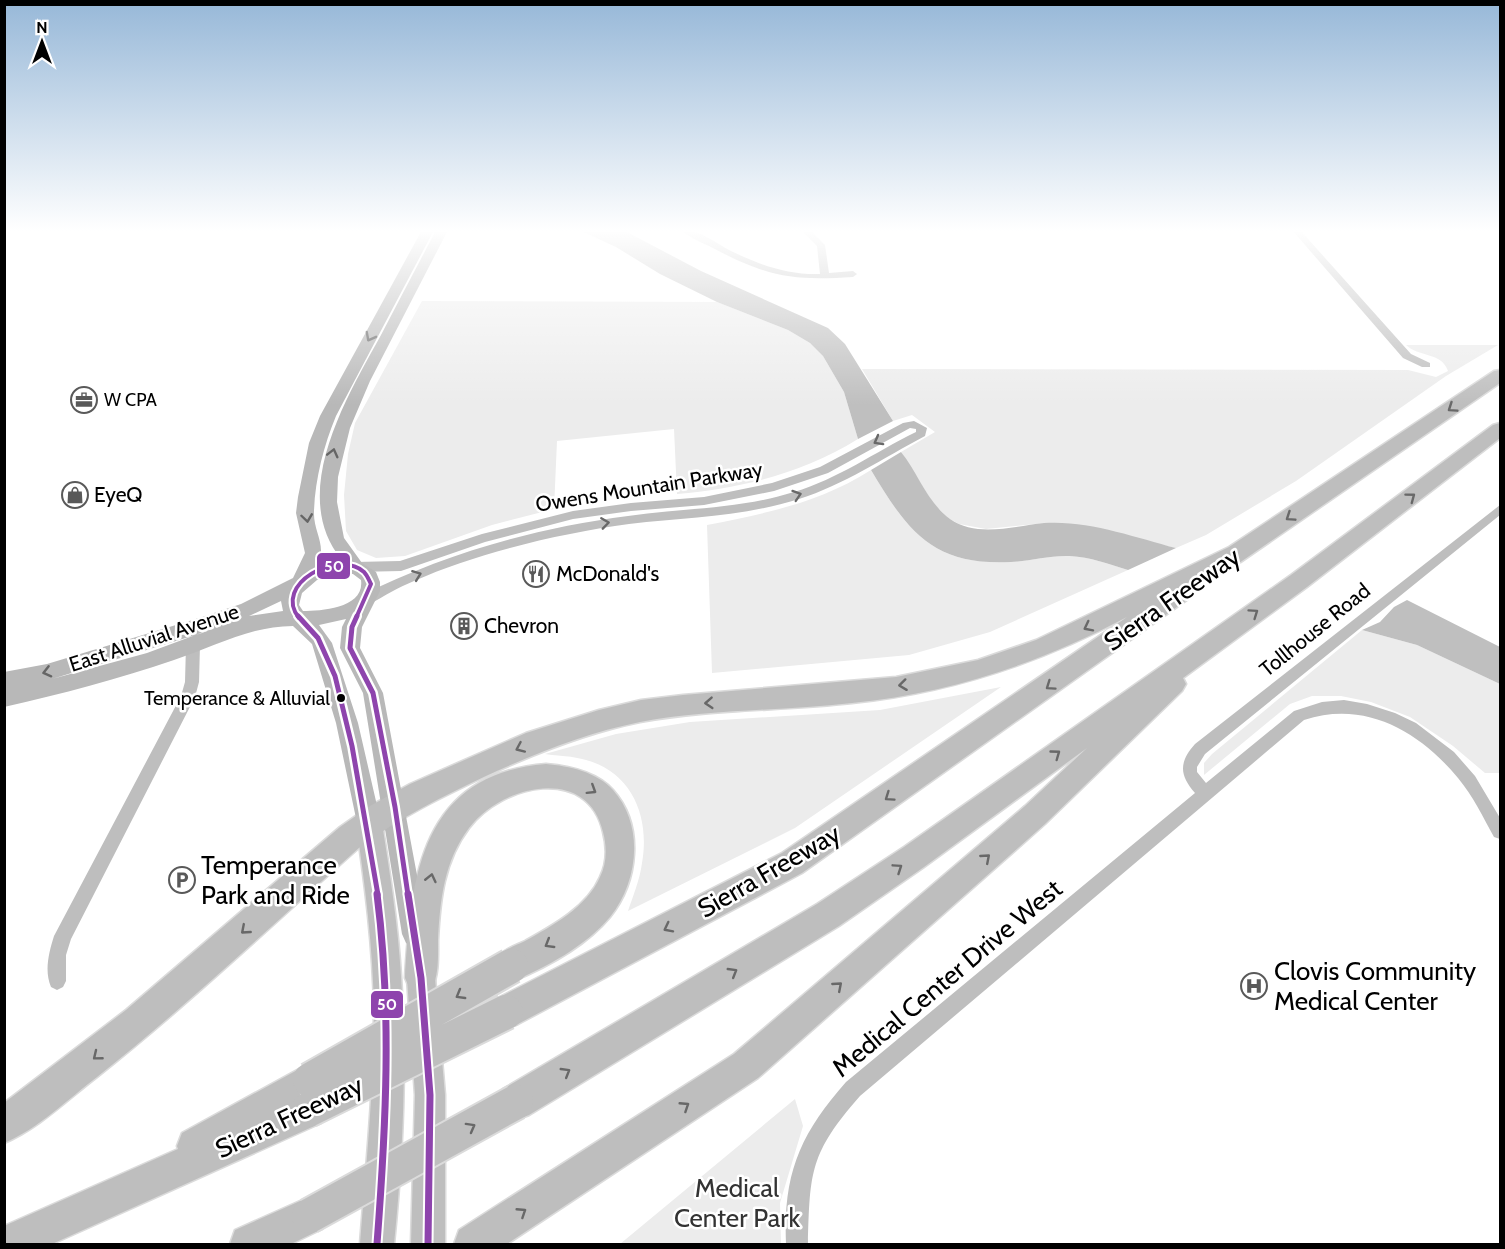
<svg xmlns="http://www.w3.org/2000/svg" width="1505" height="1249" font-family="Cabin,sans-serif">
<rect width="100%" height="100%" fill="#fff"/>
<path fill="#ececec" d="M 422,301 L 717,302 L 788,330 L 810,343 L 823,356 L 844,392 L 858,439 C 801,474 742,488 677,494 L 674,429 L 557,441 L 554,509 L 492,525 L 405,556 L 376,558 L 357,550 L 346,531 L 344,495 L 348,454 L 355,423 Z
M 1406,345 L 1498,345 L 1446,376 L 1296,481 L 1206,535 L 1176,548 L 1069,524 L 1045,523 L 986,529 L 959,524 L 948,518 L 933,503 L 901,452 L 935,432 L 912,415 L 893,421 L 862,369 L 1408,370 L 1436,377 L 1448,371 C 1442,352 1418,357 1406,345 Z
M 871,470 C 908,532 933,566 1011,562 C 1031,561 1050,555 1070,556 C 1090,557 1109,564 1128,570 L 990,632 L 909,655 L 712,673 L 707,525 C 767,513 819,503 871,470 Z
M 1362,630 L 1417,645 L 1500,684 L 1500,773 L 1485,773 L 1453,746 L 1410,717 L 1371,702 L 1341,696 L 1312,696 L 1290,704 L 1204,775 L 1204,763 L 1212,754 Z
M 1001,687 L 795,828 L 628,911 C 633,896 640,879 642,863 C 650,818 633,773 586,760 C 573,756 558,756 545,754 L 616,734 L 690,722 L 880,710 Z
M 795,1099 L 803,1126 L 780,1203 L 781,1244 L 620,1244 Z"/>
<path fill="#bfbfbf" d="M 579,230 L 623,230 L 701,271 L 828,328 L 845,344 L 893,421 L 858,439 L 844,392 L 823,356 L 810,343 L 788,330 L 717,302 L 660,274 L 616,247 Z
M 901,452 C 918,473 927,502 950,519 C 977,538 1014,526 1044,523 C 1088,520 1134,537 1176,548 L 1128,570 C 1109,564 1090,557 1070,556 C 1050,555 1031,561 1011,562 C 933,566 908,532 871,470 Z
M 1407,600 L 1500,647 L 1500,684 L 1417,645 L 1362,630 L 1380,622 L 1394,607 Z"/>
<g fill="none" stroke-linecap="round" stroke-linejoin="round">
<defs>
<path id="primary" d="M 369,811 L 378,815 L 382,823 C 390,874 398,925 401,976 C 407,1065 403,1156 394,1244 L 360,1244 C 366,1166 374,1088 374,1010 C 373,947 365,885 356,823 L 360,815 Z
M 421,964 L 431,968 L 435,978 L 445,1095 L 445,1244 L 411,1244 L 415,1095 L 407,978 L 411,968 Z"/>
<path id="highway" d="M 1500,370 L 1500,383 L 1229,570 L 1217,571 L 1190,585 L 1195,591 L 1191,597 L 802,873 L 518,1024 L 506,1029 L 494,1024 L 489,1012 L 494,1000 L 782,853 L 1127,617 C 1040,663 951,693 852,703 C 782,711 709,709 640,722 C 586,733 536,753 486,776 C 442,797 400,817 360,847 C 273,924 188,1005 97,1077 C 68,1099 38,1129 4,1143 L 4,1103 L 126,1010 L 340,827 L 370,806 L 410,784 L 526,733 L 599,710 L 641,700 L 683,695 L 896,677 L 978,660 L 1036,640 L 1229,547 L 1494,371 Z
M 1500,423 L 1500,438 L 1307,587 L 1183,678 L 1186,684 L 1182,691 L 1045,824 L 758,1078 L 507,1244 L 454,1244 L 459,1230 L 734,1054 L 1025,806 L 1087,748 L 924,867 L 839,926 L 529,1115 L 516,1120 L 503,1115 L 498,1102 L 503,1089 L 817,904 L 904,847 L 1291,575 L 1493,425 Z
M 546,764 C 569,766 597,772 613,790 C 645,826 638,882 610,917 C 586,946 545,968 511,982 L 500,977 L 495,966 C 497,962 498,957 501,954 C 507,948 517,945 525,941 C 552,926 587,907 600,877 C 607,863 607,847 603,832 C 588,765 502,784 469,828 C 444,861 440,900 438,940 C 438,957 439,974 432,989 L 421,994 L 410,989 L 405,978 C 411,876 421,774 546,764 Z
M 310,1063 L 322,1068 L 327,1080 L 322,1092 L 316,1096 L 321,1097 L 326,1110 L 321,1123 L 52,1244 L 4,1244 L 4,1226 L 178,1149 L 177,1146 L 182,1133 Z
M 309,1197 L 322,1203 L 328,1216 L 322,1229 L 291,1244 L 230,1244 L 235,1230 Z"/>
</defs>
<use href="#primary" stroke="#dbdbdb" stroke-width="3"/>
<use href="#highway" stroke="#dbdbdb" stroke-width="3"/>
<path fill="#bebebe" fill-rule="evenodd" d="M 681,230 C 699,229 716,243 731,251 C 760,265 788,275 820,274 L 817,246 L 801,230 L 810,230 L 825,245 L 829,273 L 853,271 L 857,274 L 853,277 C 793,281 768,277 713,248 C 703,243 690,238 681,230 Z
M 1292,230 L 1300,230 L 1411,354 L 1430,363 L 1430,367 L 1422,367 L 1403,358 Z
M 914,421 L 927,428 L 925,436 C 883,458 844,485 799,499 C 741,517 688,517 629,524 C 562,533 476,553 414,581 C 399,587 384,596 370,604 L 365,605 L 358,600 L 360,596 C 444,554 535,528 628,516 C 684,508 740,509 794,492 C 838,479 875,452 916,432 L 916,429 L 910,428 L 828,473 L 774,491 L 704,505 L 631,511 L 573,519 L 485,542 L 401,571 L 355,572 L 349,567 L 355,562 L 400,561 L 482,534 L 573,511 L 631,503 L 704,497 L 772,483 L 820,467 L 903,423 Z
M 1500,505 L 1500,515 L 1205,754 L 1197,767 L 1197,772 L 1206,783 L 1294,711 L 1322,702 L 1344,700 L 1367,704 L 1395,713 L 1416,723 L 1454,752 L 1475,776 L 1500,818 L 1500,839 L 1494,837 C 1483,817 1473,796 1458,778 C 1419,731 1365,700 1304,720 L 860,1096 C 810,1153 810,1171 808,1244 L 786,1244 C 783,1174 800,1134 846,1082 L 1195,793 C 1179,775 1179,762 1195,744 Z
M 193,640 L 198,641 L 200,645 L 199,682 L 195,697 L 71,939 L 66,955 L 66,981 L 63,987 L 57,990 L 51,987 C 44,971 49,952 54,936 L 181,696 L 185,682 L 186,645 L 188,641 Z"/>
<path fill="#b8b8b8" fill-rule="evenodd" d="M 422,230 L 434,230 L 336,416 C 324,445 315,479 314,511 C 313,532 327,544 318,565 L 341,559 C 288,493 347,397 381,335 C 399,300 418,265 436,230 L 448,230 L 370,381 L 350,428 L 338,477 L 337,502 L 344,538 L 362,563 L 376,572 L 380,582 L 380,591 L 362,627 L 360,648 L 383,693 L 428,934 L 424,943 L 415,947 L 406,943 L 402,934 L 363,693 L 340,648 L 342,627 L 346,619 L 319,625 L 332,643 L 358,723 L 381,823 L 377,831 L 369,834 L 361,831 L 357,823 L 336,723 L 312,644 L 293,626 C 250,626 214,647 174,660 C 118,679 62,694 4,707 L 4,672 L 47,664 L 199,618 L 241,604 L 293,578 L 305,553 L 296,513 L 298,497 L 309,443 L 320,416 ZM 338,573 L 353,574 L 361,580 C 365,608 322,611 303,611 L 299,605 L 302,593 L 317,580 ZM 281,601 L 283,611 L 249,616 ZM 217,627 L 147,653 L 52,679 L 202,633 Z"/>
<use href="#primary" fill="#bebebe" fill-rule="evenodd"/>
<use href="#highway" fill="#bebebe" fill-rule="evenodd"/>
<defs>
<path id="highway-bridge" d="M 310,1080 L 511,966
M 308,1110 L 506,1012
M 309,1216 L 516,1102"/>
</defs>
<use href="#highway-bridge" stroke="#dbdbdb" stroke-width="38" stroke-linecap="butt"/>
<use href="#highway-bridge" stroke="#bebebe" stroke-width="34"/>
<defs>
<path id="bus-1-far2" d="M 299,618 C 272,584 338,549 364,572 C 367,575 369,580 371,584 L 356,618"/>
<path id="bus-1-far1" d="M 298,616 L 318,638 L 335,676 L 352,746 L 378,895
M 357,616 L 352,627 L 350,648 L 373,693 L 395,807 L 408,895"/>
<path id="bus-1" d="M 408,894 L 421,978 L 430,1095 L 428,1244
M 377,1244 C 386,1126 392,1011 377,894"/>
</defs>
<use href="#bus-1-far2" stroke="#fff" stroke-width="8"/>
<use href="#bus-1-far1" stroke="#fff" stroke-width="10"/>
<use href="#bus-1" stroke="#fff" stroke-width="11"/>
<use href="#bus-1-far2" stroke="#8e44ad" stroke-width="4"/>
<use href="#bus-1-far1" stroke="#8e44ad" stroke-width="5"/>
<use href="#bus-1" stroke="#8e44ad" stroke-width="7"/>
</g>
<defs><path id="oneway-chevron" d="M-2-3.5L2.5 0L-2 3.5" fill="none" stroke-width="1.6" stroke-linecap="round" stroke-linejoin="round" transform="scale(1.5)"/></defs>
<g stroke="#656565">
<use href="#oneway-chevron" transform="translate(370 337) rotate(118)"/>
<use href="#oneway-chevron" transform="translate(333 453) rotate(-76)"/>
<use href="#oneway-chevron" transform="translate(307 518) rotate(82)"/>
<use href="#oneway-chevron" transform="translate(47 672) rotate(166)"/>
</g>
<g stroke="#686868">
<use href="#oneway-chevron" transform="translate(1452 408) rotate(146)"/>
<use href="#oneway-chevron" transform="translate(878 441) rotate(151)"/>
<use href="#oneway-chevron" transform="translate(797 495) rotate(-18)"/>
<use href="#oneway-chevron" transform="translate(1411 497) rotate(-37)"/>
<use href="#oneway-chevron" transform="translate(1290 517) rotate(146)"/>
<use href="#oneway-chevron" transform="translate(605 523) rotate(-8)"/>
<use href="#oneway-chevron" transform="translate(417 575) rotate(-21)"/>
<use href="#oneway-chevron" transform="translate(1254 613) rotate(-35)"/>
<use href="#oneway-chevron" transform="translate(1088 627) rotate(153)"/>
<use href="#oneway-chevron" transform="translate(903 685) rotate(173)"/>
<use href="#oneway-chevron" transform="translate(1050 686) rotate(145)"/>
<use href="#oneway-chevron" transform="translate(709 703) rotate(176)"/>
<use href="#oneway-chevron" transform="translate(520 748) rotate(156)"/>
<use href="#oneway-chevron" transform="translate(1056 754) rotate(-36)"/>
<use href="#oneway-chevron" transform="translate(592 790) rotate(32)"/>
<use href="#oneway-chevron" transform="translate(889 797) rotate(145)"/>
<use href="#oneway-chevron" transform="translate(986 858) rotate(-41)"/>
<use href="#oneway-chevron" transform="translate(898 868) rotate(-34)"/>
<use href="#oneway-chevron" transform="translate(431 878) rotate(-77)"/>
<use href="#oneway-chevron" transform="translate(668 928) rotate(153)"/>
<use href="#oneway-chevron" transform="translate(245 930) rotate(139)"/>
<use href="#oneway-chevron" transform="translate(549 944) rotate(149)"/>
<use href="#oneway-chevron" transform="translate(733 972) rotate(-31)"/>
<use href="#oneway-chevron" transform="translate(838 986) rotate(-41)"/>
<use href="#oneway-chevron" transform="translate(460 995) rotate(150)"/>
<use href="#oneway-chevron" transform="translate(97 1056) rotate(141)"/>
<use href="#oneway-chevron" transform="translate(566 1072) rotate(-31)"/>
<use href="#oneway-chevron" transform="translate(685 1106) rotate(-33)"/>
<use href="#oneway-chevron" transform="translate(471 1127) rotate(-29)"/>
<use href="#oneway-chevron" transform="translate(522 1212) rotate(-33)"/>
</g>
<linearGradient id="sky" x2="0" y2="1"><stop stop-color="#97b8d8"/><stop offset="0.57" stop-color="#fff"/><stop offset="1" stop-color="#fff" stop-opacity="0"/></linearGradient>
<rect width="1505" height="405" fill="url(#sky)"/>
<defs>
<symbol id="office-ring" viewBox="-11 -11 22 22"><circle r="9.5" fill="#fff" stroke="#595959" stroke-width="1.5"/><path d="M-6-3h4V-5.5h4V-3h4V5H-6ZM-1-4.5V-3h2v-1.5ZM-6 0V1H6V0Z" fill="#595959"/></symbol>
<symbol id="shop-ring" viewBox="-11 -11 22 22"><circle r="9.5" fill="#fff" stroke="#595959" stroke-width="1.5"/><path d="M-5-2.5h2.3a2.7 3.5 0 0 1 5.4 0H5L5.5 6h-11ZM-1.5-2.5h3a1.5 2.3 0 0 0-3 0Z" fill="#595959"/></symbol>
<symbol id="restaurant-ring" viewBox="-11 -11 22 22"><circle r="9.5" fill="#fff" stroke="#595959" stroke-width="1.5"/><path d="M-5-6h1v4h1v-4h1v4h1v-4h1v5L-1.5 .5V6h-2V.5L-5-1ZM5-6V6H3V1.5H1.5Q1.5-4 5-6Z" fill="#595959"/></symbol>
<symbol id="building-ring" viewBox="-11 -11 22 22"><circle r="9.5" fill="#fff" stroke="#595959" stroke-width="1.5"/><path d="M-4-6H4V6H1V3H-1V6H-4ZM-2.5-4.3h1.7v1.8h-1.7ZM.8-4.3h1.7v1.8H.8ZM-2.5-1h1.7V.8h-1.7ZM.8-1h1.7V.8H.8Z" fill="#595959"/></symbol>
<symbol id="parking-ring" viewBox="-11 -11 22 22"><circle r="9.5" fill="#fff" stroke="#595959" stroke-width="1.5"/><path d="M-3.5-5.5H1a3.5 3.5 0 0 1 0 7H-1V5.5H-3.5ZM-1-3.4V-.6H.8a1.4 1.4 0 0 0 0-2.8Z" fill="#595959"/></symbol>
<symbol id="hospital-ring" viewBox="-11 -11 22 22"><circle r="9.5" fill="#fff" stroke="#595959" stroke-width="1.5"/><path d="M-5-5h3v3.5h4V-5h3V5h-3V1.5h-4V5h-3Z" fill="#595959"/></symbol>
</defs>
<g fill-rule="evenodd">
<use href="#office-ring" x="69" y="385" width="30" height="30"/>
<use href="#shop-ring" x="60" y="480" width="30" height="30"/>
<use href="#restaurant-ring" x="521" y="559" width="30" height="30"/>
<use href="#building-ring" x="449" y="611" width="30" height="30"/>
<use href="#parking-ring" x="167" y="865" width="30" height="30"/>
<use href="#hospital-ring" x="1239" y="971" width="30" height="30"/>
</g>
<circle fill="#000" stroke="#fff" stroke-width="2" cx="341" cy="698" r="5"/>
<g text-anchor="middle" stroke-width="5" stroke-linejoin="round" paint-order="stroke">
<g font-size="18" fill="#000" stroke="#fff" text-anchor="start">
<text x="104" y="406">W CPA</text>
</g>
<g font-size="20" fill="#000" stroke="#fff" text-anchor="end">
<text x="330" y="705">Temperance &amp; Alluvial</text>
</g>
<g font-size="21" fill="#000" stroke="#fff">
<text transform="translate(649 487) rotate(-9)" y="7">Owens Mountain Parkway</text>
<text transform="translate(1315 630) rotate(-39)" y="7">Tollhouse Road</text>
<text transform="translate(154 638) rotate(-18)" y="7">East Alluvial Avenue</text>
</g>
<g font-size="21" fill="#000" stroke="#fff" text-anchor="start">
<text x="94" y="502">EyeQ</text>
<text x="556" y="581">McDonald's</text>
<text x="484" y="633">Chevron</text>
</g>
<g font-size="26" fill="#000" stroke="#fff">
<text transform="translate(1172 599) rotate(-35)" y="9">Sierra Freeway</text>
<text transform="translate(769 871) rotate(-30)" y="9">Sierra Freeway</text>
<text transform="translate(947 978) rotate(-40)" y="9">Medical Center Drive West</text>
<text transform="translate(289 1117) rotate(-25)" y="9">Sierra Freeway</text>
</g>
<g font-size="26" fill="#000" stroke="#fff" text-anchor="start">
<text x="201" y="874">Temperance<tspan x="201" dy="30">Park and Ride</tspan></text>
<text x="1274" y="980">Clovis Community<tspan x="1274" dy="30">Medical Center</tspan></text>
</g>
<g font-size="26" fill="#333" stroke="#fff">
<text x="737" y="1197">Medical<tspan x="737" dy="30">Center Park</tspan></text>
</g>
</g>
<g stroke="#fff" stroke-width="2">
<rect x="316" y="552" width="35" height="28" rx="6" fill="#8e44ad"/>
<rect x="370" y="990" width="34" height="29" rx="6" fill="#8e44ad"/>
</g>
<g font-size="16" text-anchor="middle" font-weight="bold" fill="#fff">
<text x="334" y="572">50</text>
<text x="387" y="1010">50</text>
</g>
<rect width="1505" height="1249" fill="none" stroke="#000000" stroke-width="12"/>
<g transform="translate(42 42)" stroke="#ffffff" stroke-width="4.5" paint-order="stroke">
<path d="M0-4.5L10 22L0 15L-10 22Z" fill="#000000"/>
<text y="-9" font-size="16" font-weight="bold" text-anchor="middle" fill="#000000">N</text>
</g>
</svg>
